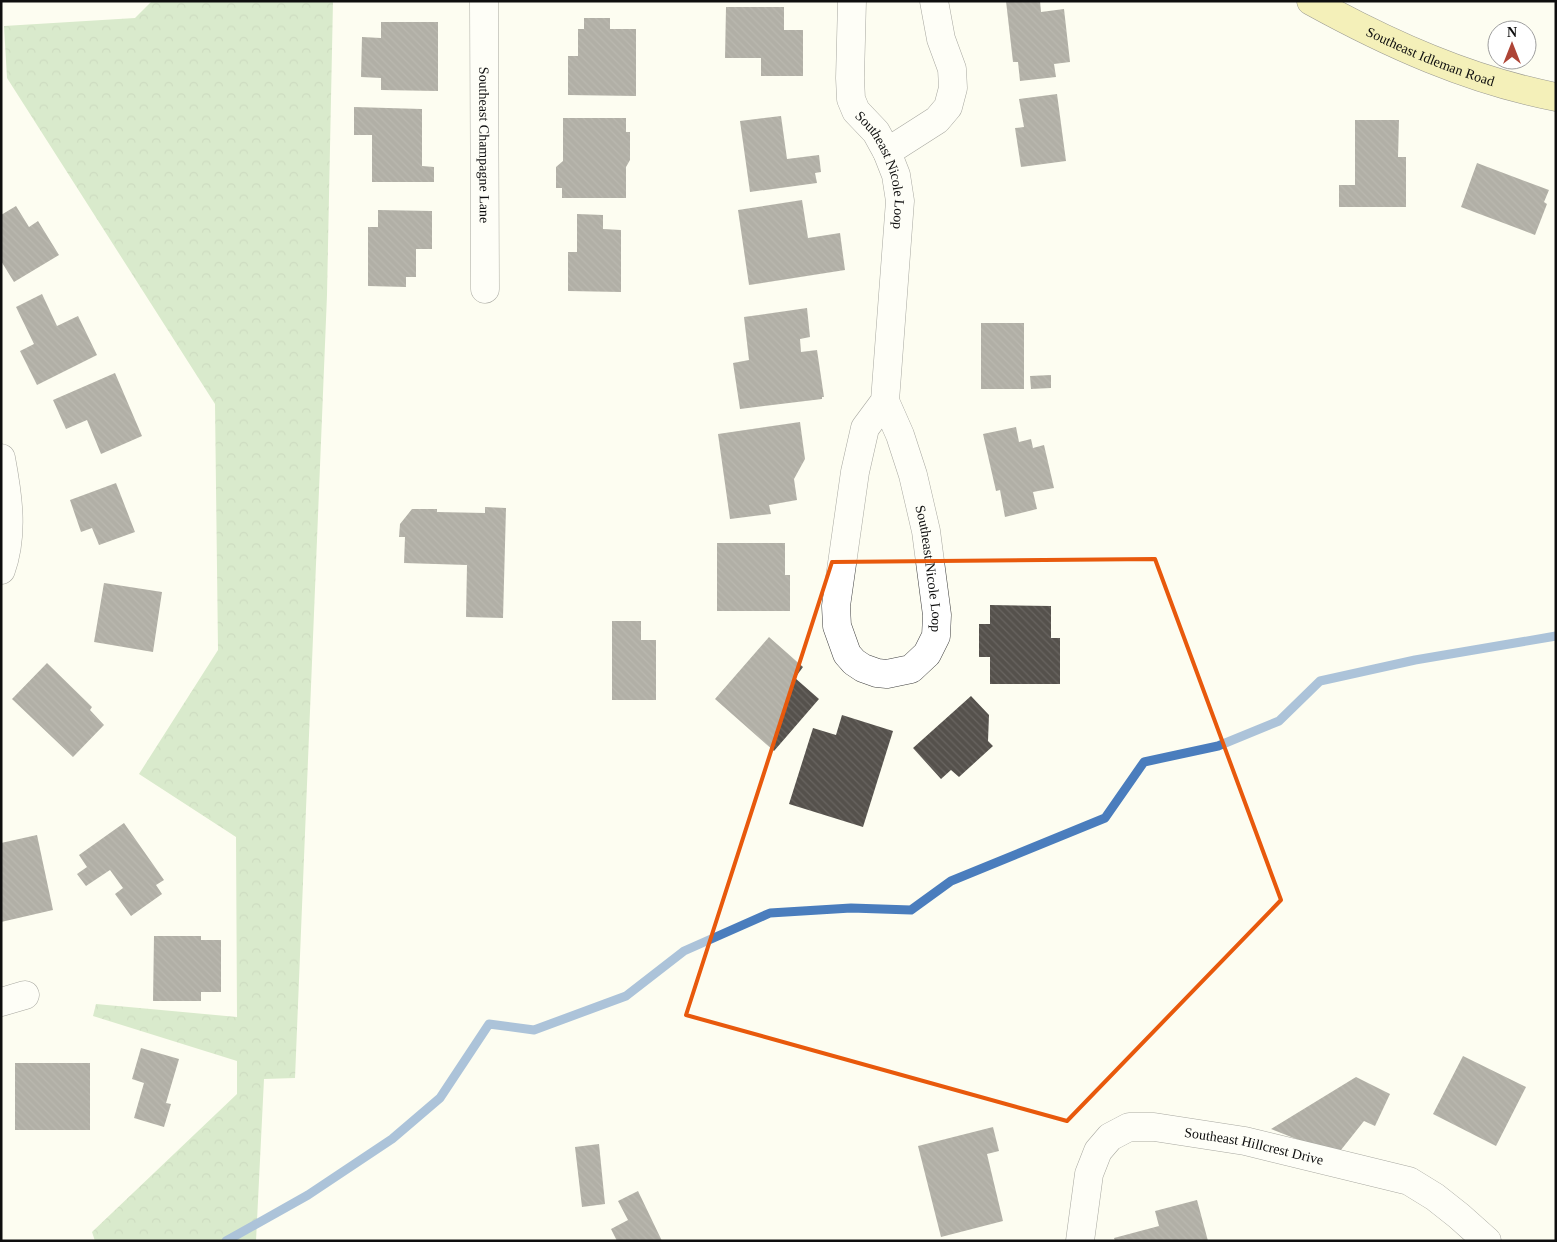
<svg xmlns="http://www.w3.org/2000/svg" width="1557" height="1242" font-family="'Times New Roman',serif">
<defs>
<pattern id="forest-crowns" width="20" height="18" patternUnits="userSpaceOnUse" patternTransform="scale(1.25)"><rect width="20" height="18" fill="#aed39f"/><path d="M2 6a3 3 0 1 1 6 0M12 15a3 3 0 1 1 6 0" fill="none" stroke="#94b488"/></pattern>
<pattern id="building-back-hatch" width="6" height="6" patternUnits="userSpaceOnUse" patternTransform="scale(1.25)"><rect width="6" height="6" fill="#55514c"/><path d="M-1 5l2 2M0 0l6 6M5-1l2 2" fill="none" stroke="#696561"/></pattern>
</defs>
<rect width="100%" height="100%" fill="#fdfdf1"/>
<path fill="url(#forest-crowns)" d="M 152,1 L 333,1 L 327,295 L 295,1078 L 264,1079 L 256,1241 L 95,1241 L 92,1232 L 237,1094 L 237,1061 L 93,1016 L 96,1004 L 237,1017 L 236,837 L 139,774 L 218,650 L 215,404 L 7,78 L 4,26 L 135,18 Z"/>
<g fill="none" stroke-linecap="round" stroke-linejoin="round">
<path stroke="#4a7dbd" stroke-width="9" d="M 226,1241 L 308,1195 L 392,1139 L 440,1098 L 489,1024 L 534,1030 L 626,996 L 684,951 L 770,913 L 851,908 L 911,910 L 951,881 L 1105,818 L 1144,762 L 1218,746 L 1279,721 L 1320,681 L 1415,660 L 1556,636"/>
</g>
<path fill="url(#building-back-hatch)" d="M 1006,1 L 1040,1 L 1041,12 L 1064,9 L 1070,62 L 1054,64 L 1056,77 L 1020,81 L 1018,62 L 1013,62 Z
M 726,7 L 784,7 L 784,30 L 803,30 L 803,76 L 761,76 L 761,58 L 725,58 Z
M 584,18 L 610,18 L 610,29 L 636,29 L 636,96 L 568,95 L 568,56 L 578,56 L 578,29 L 584,29 Z
M 381,22 L 438,22 L 438,91 L 381,90 L 381,78 L 361,77 L 362,37 L 381,38 Z
M 1057,94 L 1066,161 L 1021,167 L 1015,128 L 1024,127 L 1019,99 Z
M 354,107 L 422,109 L 422,166 L 434,167 L 434,182 L 372,182 L 372,135 L 354,135 Z
M 781,116 L 787,159 L 819,155 L 821,172 L 815,173 L 817,183 L 750,192 L 740,121 Z
M 563,118 L 626,118 L 626,132 L 630,132 L 630,160 L 626,167 L 626,198 L 562,198 L 562,188 L 556,188 L 556,167 L 563,161 Z
M 1355,120 L 1399,120 L 1398,157 L 1406,157 L 1406,207 L 1339,207 L 1339,185 L 1355,185 Z
M 1477,163 L 1549,190 L 1544,202 L 1547,204 L 1535,235 L 1461,207 Z
M 802,200 L 808,238 L 840,233 L 845,270 L 749,285 L 738,210 Z
M 16,206 L 29,227 L 38,221 L 59,255 L 14,282 L 1,261 L 1,215 Z
M 378,210 L 432,211 L 432,249 L 416,249 L 416,277 L 406,277 L 406,287 L 368,286 L 368,227 L 378,227 Z
M 577,214 L 603,215 L 603,229 L 621,230 L 621,292 L 568,291 L 568,252 L 577,252 Z
M 42,294 L 57,326 L 78,316 L 97,355 L 37,385 L 20,351 L 34,344 L 16,307 Z
M 807,308 L 810,337 L 800,339 L 801,352 L 817,350 L 824,397 L 822,397 L 822,399 L 740,409 L 733,363 L 749,360 L 744,317 Z
M 981,323 L 1024,323 L 1024,389 L 981,389 Z
M 115,373 L 142,436 L 101,454 L 87,420 L 66,429 L 53,400 Z
M 1051,375 L 1051,388 L 1031,389 L 1030,376 Z
M 800,422 L 805,459 L 794,479 L 797,500 L 769,505 L 771,514 L 730,519 L 718,434 Z
M 1016,427 L 1019,442 L 1031,439 L 1033,448 L 1044,445 L 1054,488 L 1033,492 L 1037,509 L 1005,517 L 1000,490 L 996,491 L 983,434 Z
M 116,483 L 135,532 L 99,545 L 92,528 L 81,532 L 70,500 Z
M 485,507 L 506,508 L 503,618 L 466,617 L 467,565 L 404,563 L 405,537 L 399,537 L 400,524 L 412,509 L 437,509 L 437,512 L 485,513 Z
M 717,543 L 785,543 L 785,575 L 790,575 L 790,611 L 717,611 Z
M 104,583 L 162,592 L 153,652 L 94,642 Z
M 990,605 L 1051,606 L 1051,638 L 1060,638 L 1060,684 L 990,684 L 990,657 L 979,657 L 979,624 L 990,624 Z
M 612,621 L 641,621 L 641,640 L 656,640 L 656,700 L 612,700 Z
M 769,637 L 803,667 L 795,678 L 819,699 L 774,751 L 715,699 Z
M 47,663 L 92,707 L 90,710 L 104,725 L 73,757 L 12,699 Z
M 971,696 L 989,715 L 988,741 L 993,746 L 959,777 L 951,770 L 941,779 L 913,748 Z
M 842,715 L 893,731 L 863,827 L 789,804 L 813,728 L 836,735 Z
M 124,823 L 164,880 L 156,885 L 162,894 L 131,916 L 115,894 L 123,888 L 110,870 L 86,886 L 77,874 L 87,867 L 79,855 Z
M 37,835 L 53,910 L 1,922 L 1,843 Z
M 154,936 L 201,936 L 201,940 L 221,940 L 221,992 L 201,992 L 201,1001 L 153,1001 Z
M 141,1048 L 179,1059 L 166,1103 L 171,1104 L 164,1127 L 134,1118 L 144,1083 L 132,1079 Z
M 1463,1056 L 1526,1087 L 1496,1146 L 1433,1114 Z
M 15,1063 L 90,1063 L 90,1130 L 15,1130 Z
M 1356,1077 L 1390,1094 L 1375,1126 L 1364,1121 L 1337,1155 L 1271,1129 Z
M 993,1127 L 999,1151 L 987,1154 L 1003,1221 L 941,1237 L 918,1146 Z
M 599,1144 L 605,1204 L 582,1207 L 575,1147 Z
M 638,1191 L 662,1241 L 617,1241 L 611,1229 L 628,1220 L 618,1201 Z
M 1197,1200 L 1208,1241 L 1115,1241 L 1114,1238 L 1159,1226 L 1155,1211 Z"/>
<g fill="none" stroke-linecap="round" stroke-linejoin="round">
<defs>
<g id="minor">
<path id="s1" d="M 484,1 L 485,289"/>
<path id="s2" d="M 852,1 L 850,78 L 851,99 L 856,111 L 876,132 L 887,152 L 896,175 L 900,201 L 885,401 L 900,435 L 913,475 L 926,531 L 937,615 L 936,636 L 927,654 L 911,669 L 887,674 L 877,673 L 863,668 L 854,662 L 847,654 L 837,626 L 836,606 L 855,472 L 865,428 L 885,401"/>
<path d="M 887,152 L 937,120 L 948,107 L 953,88 L 952,69 L 941,39 L 934,1"/>
<path d="M 1,458 C 8,495 14,534 1,570"/>
<path d="M 1,1002 L 25,995"/>
<path id="s3" d="M 1080,1241 L 1089,1174 L 1098,1151 L 1110,1137 L 1129,1127 L 1154,1127 L 1245,1141 L 1409,1181 L 1435,1197 L 1459,1216 L 1487,1241"/>
</g>
<g id="major">
<path id="s4" d="M 1311,1 C 1389,44 1469,80 1556,97"/>
</g>
</defs>
<use href="#minor" stroke="#414141" stroke-width="29"/>
<use href="#major" stroke="#1f1f1f" stroke-width="29"/>
<use href="#minor" stroke="#fff" stroke-width="28"/>
<use href="#major" stroke="#e8df75" stroke-width="28"/>
</g>
<path d="M0 0H1557V1242H0ZM 1155,559 L 1281,900 L 1067,1121 L 686,1015 L 832,562 Z" fill="#fdfdf1" fill-opacity=".55" fill-rule="evenodd"/>
<path fill="none" stroke="#e8590c" stroke-width="4" stroke-linejoin="round" d="M 1155,559 L 1281,900 L 1067,1121 L 686,1015 L 832,562 Z"/>
<g text-anchor="middle" stroke-width="5" stroke-linejoin="round" paint-order="stroke">
<g font-size="14" fill="#0e0e0e" stroke="#fff">
<text dy="5" stroke="none"><textPath href="#s4" startOffset="132">Southeast Idleman Road</textPath></text>
<text dy="5" stroke="none"><textPath href="#s1" startOffset="144">Southeast Champagne Lane</textPath></text>
<text dy="5" stroke="none"><textPath href="#s2" startOffset="178">Southeast Nicole Loop</textPath></text>
<text dy="5" stroke="none"><textPath href="#s2" startOffset="589">Southeast Nicole Loop</textPath></text>
<text dy="5" stroke="none"><textPath href="#s3" startOffset="259">Southeast Hillcrest Drive</textPath></text>
</g>
</g>
<rect width="1557" height="1242" fill="none" stroke="#0e0e0e" stroke-width="5"/>
<g transform="translate(1512 45)"><circle r="24" fill="#ffffff" stroke="#9f9f9f"/>
<path d="M0-4L9 19L0 12L-9 19Z" fill="#ae4436"/>
<text y="-8" font-size="14" font-weight="bold" text-anchor="middle" fill="#0e0e0e">N</text>
</g>
</svg>
